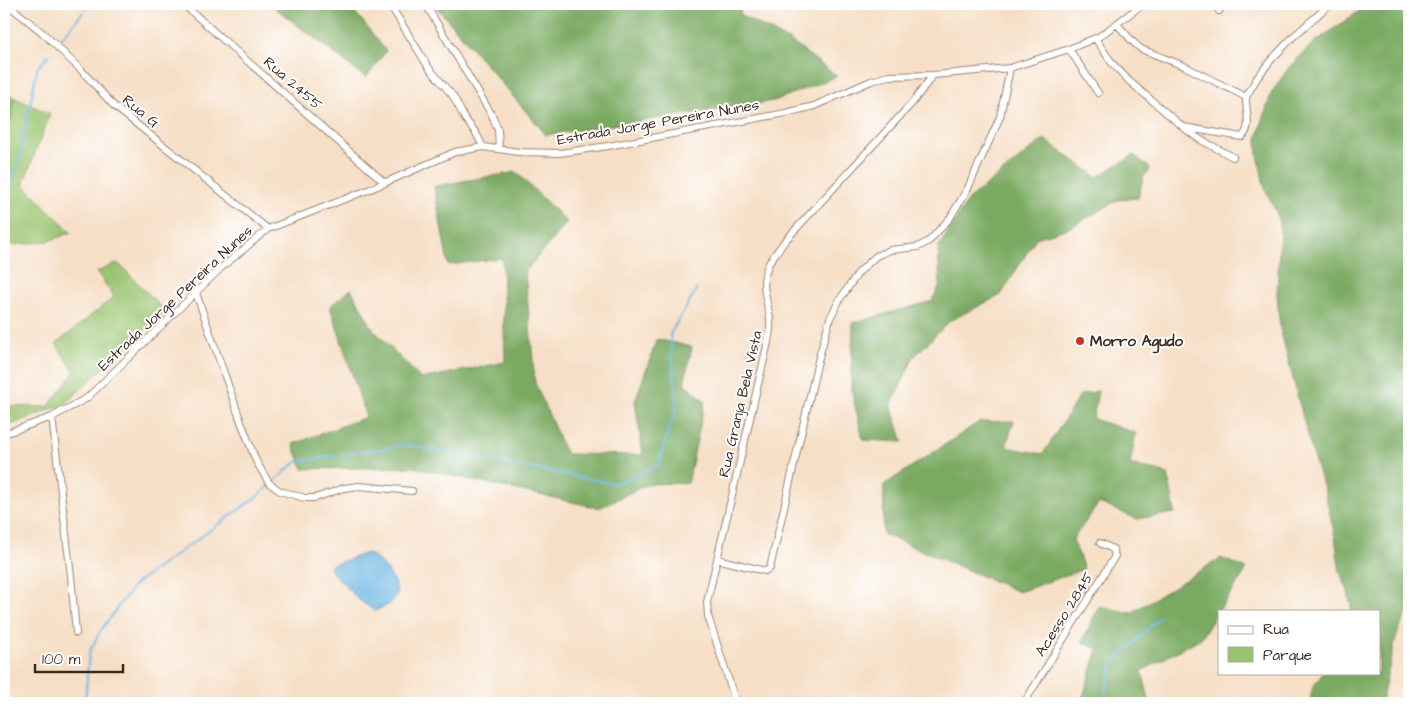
<svg xmlns="http://www.w3.org/2000/svg" width="1413" height="707" font-family="'Architects Daughter',sans-serif">
<rect width="100%" height="100%" fill="#fff"/>
<filter id="ink" filterUnits="userSpaceOnUse"><feTurbulence type="fractalNoise" baseFrequency=".02" numOctaves="2"/><feDisplacementMap in="SourceGraphic" scale="10" xChannelSelector="R" yChannelSelector="G"/><feConvolveMatrix kernelMatrix="1 2 1 2 8 2 1 2 1" color-interpolation-filters="sRGB"/></filter>
<filter id="wash" filterUnits="userSpaceOnUse"><feTurbulence type="fractalNoise" baseFrequency=".0096" numOctaves="4" result="noise"/><feDisplacementMap in="SourceGraphic" scale="20" xChannelSelector="R" yChannelSelector="G"/><feGaussianBlur stdDeviation="1.12" result="paint"/><feColorMatrix in="noise" values="0 0 0 0 0 0 0 0 0 0 0 0 0 0 0 0 0 1.4 0 .05"/><feComposite in="paint" operator="in"/></filter>
<g filter="url(#wash)">
<rect width="100%" height="100%" fill="#f6dfc6"/>
<path fill="#99c470" stroke="#6a7747" d="M 15,98 L 50,114 L 23,184 L 71,232 L 49,241 L 4,246 L 4,146 Z
M 118,263 L 165,311 L 65,404 L 16,423 L 4,426 L 4,406 L 48,407 L 75,372 L 56,344 L 114,297 L 97,272 Z"/>
<path fill="#7aaa62" stroke="#5a6a40" d="M 270,4 L 349,4 L 386,51 L 366,78 Z
M 434,4 L 741,4 L 740,15 L 790,41 L 837,76 L 774,101 L 546,135 Z
M 1369,4 L 1409,4 L 1409,610 L 1399,629 L 1394,645 L 1381,703 L 1309,703 L 1313,687 L 1323,673 L 1379,673 L 1379,611 L 1352,611 L 1347,588 L 1340,573 L 1335,536 L 1324,488 L 1313,456 L 1280,328 L 1277,295 L 1280,229 L 1277,214 L 1264,186 L 1258,155 L 1257,139 L 1271,94 L 1289,67 L 1312,44 Z
M 4,90 L 15,98 L 4,146 Z
M 1044,139 L 1097,177 L 1134,155 L 1150,168 L 1143,178 L 1138,198 L 1118,200 L 1069,228 L 1036,238 L 1001,295 L 951,320 L 913,358 L 891,406 L 903,442 L 863,440 L 851,388 L 853,323 L 932,301 L 940,285 L 938,248 L 968,200 Z
M 516,172 L 567,222 L 525,272 L 535,383 L 566,454 L 643,455 L 635,401 L 657,339 L 692,347 L 684,383 L 705,401 L 688,483 L 648,484 L 599,508 L 412,467 L 303,469 L 293,444 L 366,417 L 330,306 L 351,289 L 373,329 L 421,379 L 505,362 L 502,258 L 448,265 L 434,186 Z
M 1098,391 L 1093,419 L 1136,433 L 1130,464 L 1168,474 L 1175,513 L 1137,519 L 1099,503 L 1073,539 L 1084,569 L 1019,592 L 883,534 L 884,485 L 979,422 L 1014,421 L 1006,447 L 1043,454 L 1080,395 Z
M 1221,558 L 1247,569 L 1201,638 L 1142,671 L 1150,703 L 1081,703 L 1098,649 L 1082,642 L 1099,606 L 1131,613 Z"/>
<path fill="#67b5e1" stroke="#517080" d="M 367,553 C 385,563 392,574 398,594 L 390,604 L 375,611 L 359,600 L 333,573 L 330,568 L 332,565 Z"/>
<g fill="none" stroke-linecap="round" stroke-linejoin="round">
<path stroke="#67b5e1" stroke-width="2" d="M 61,39 L 90,4
M 4,197 L 19,160 L 37,69 L 49,55
M 4,700 L 21,703
M 48,703 L 68,703
M 85,703 L 89,653 L 101,630 L 135,584 L 258,496 L 296,462 L 406,445 L 615,484 L 658,465 L 677,404 L 670,334 L 697,289
M 1103,703 L 1113,663 L 1160,617"/>
</g>
</g>
<g filter="url(#ink)">
<g fill="none" stroke-linecap="round" stroke-linejoin="round">
<defs>
<path id="minor" d="M 7,4 L 43,33 L 82,71 L 114,106 L 268,229
M 183,4 L 385,183
M 1216,4 L 1219,11
M 426,5 L 493,117 L 498,130 L 499,149
M 1251,5 L 1253,4
M 392,8 L 429,68 L 453,96 L 465,119 L 476,133 L 483,147
M 1117,24 L 1133,42 L 1141,49 L 1184,66 L 1246,97 C 1245,110 1253,127 1242,137 L 1183,127
M 1095,38 L 1112,63 L 1129,81 L 1183,127 L 1199,139 L 1233,157
M 1069,49 L 1098,93
M 1246,97 L 1257,78 L 1271,60 L 1294,36 L 1330,4
M 196,293 L 240,419 L 256,461 L 269,483 L 280,491 L 305,498 L 315,498 L 344,488 L 359,486 L 412,491
M 52,417 L 71,576 L 76,633
M 4,434 L 52,417 L 87,398 L 221,268 L 268,229 L 368,190 L 455,152 L 483,147 L 519,152 L 560,153 L 608,146 L 786,113 L 814,106 L 871,81 L 888,76 L 933,75 L 1010,68 L 1069,49 L 1100,36 L 1143,4
M 717,559 L 765,571 L 770,568 L 818,361 L 830,318 L 840,299 L 859,272 L 876,256 L 890,250 L 918,247 L 929,241 L 950,218 L 968,188 L 1000,117 L 1010,68
M 736,703 L 708,616 L 707,602 L 768,342 C 769,335 771,327 770,319 C 768,303 760,285 767,268 C 770,259 778,251 784,242 L 913,102 L 933,75
M 1024,703 L 1115,556 L 1113,549 L 1100,543"/>
</defs>
<use href="#minor" stroke="#988472" stroke-width="8"/>
<use href="#minor" stroke="#fff" stroke-width="6"/>
</g>
</g>
<circle fill="#c8321e" stroke="#fff" stroke-width="2" cx="1080" cy="341" r="5"/>
<g text-anchor="middle" stroke-width="4" stroke-linejoin="round" paint-order="stroke">
<g font-size="15" fill="#3b2a1e" stroke="#fff">
<text transform="translate(293 83) rotate(41)" y="5">Rua 2455</text>
<text transform="translate(141 111) rotate(39)" y="5">Rua G</text>
<text transform="translate(658 122) rotate(-10)" y="5">Estrada Jorge Pereira Nunes</text>
<text transform="translate(175 298) rotate(-43)" y="5">Estrada Jorge Pereira Nunes</text>
<text transform="translate(740 404) rotate(-77)" y="5">Rua Granja Bela Vista</text>
<text transform="translate(1064 614) rotate(-58)" y="5">Acesso 2845</text>
</g>
<g font-size="15" font-weight="bold" fill="#3b2a1e" stroke="#fff" text-anchor="start">
<text x="1090" y="346">Morro Agudo</text>
</g>
</g>
<rect width="1413" height="707" fill="none" stroke="#fff" stroke-width="20"/>
<rect x="1218" y="610" width="162" height="65" fill="#ffffff" stroke="#b1aaa5"/>
<rect x="1228" y="626" width="25" height="8" fill="#ffffff" stroke="#b1aaa5"/>
<text x="1263" y="634" font-size="15" fill="#3b2a1e">Rua</text>
<rect x="1228" y="647" width="25" height="15" fill="#99c470" stroke="#b1aaa5"/>
<text x="1263" y="660" font-size="15" fill="#3b2a1e">Parque</text>
<path d="M35 664v8h88v-8" fill="none" stroke="#3b2a1e" stroke-width="2.5"/>
<text x="42" y="664" font-size="15" fill="#3b2a1e" stroke="#ffffff" stroke-width="4" paint-order="stroke">100 m</text>
</svg>
